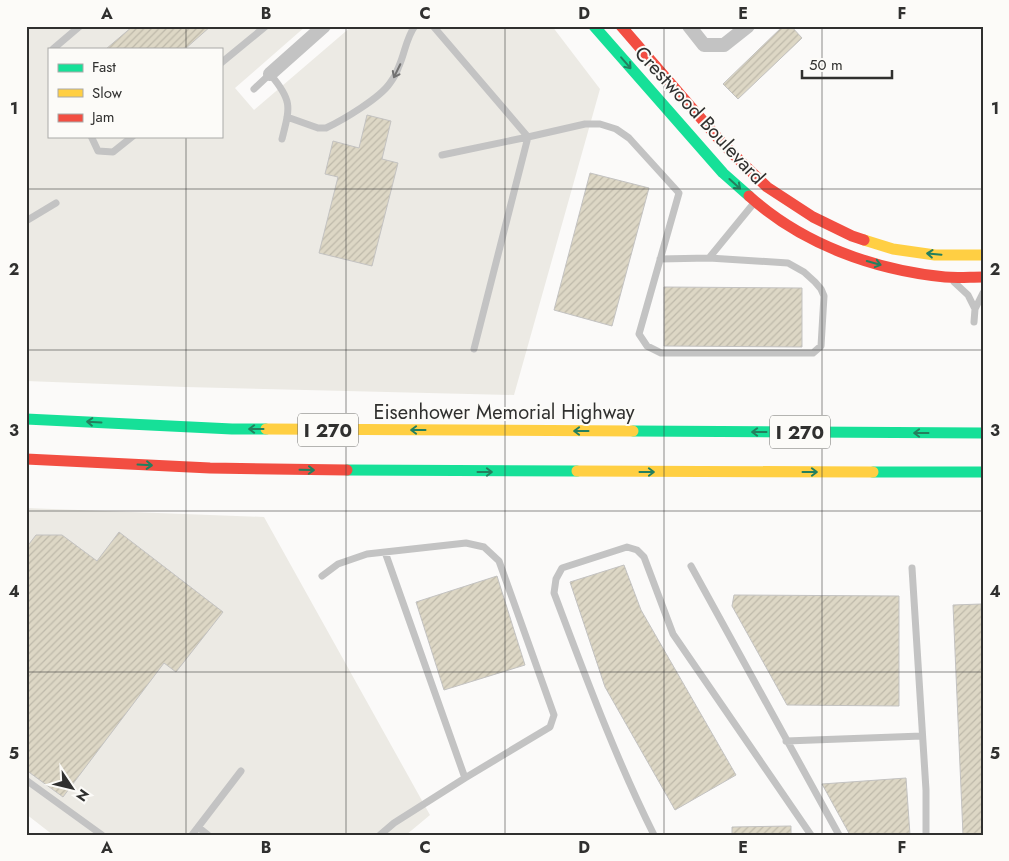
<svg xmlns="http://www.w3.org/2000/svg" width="1009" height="861" font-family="Jost,sans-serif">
<defs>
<pattern id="building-hatch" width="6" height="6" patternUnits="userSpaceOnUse" patternTransform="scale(1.25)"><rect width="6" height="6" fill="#ddd7c5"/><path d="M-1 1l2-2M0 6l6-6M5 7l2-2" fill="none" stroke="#beb9aa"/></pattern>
</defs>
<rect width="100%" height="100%" fill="#fbfaf9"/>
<path fill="#eceae4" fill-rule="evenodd" d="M 26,26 L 306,26 L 235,88 L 254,110 L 352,26 L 552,26 L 600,89 L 514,395 L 185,387 L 26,381 ZM 49,49 L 221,49 L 221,136 L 49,136 Z
M 26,508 L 264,517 L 430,815 L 406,835 L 53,835 L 26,814 Z"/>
<path fill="url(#building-hatch)" stroke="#c3c2c1" d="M 133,26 L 211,26 L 185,49 L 106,49 Z
M 783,26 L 791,26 L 802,38 L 738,99 L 723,84 Z
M 367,115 L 391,121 L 382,159 L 398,163 L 372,266 L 319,253 L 338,177 L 325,174 L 333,141 L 359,148 Z
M 590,173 L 649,188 L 612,326 L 554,310 Z
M 664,287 L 802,288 L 802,347 L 664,346 Z
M 119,532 L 223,612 L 176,672 L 164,663 L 63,797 L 26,770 L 26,548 L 36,535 L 62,535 L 97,561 Z
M 624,565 L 641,610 L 736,775 L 675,810 L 605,687 L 570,582 Z
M 497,576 L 525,665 L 444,690 L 416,602 Z
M 734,595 L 899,596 L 899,706 L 787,705 L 732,606 Z
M 981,604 L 983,657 L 983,835 L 963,835 L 953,605 Z
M 906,778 L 910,835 L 850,835 L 822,784 Z
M 791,826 L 791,835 L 732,835 L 732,827 Z"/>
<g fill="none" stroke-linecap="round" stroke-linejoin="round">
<path stroke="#c3c3c3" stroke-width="7" d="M 433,26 L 528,137 L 585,124 L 600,124 L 616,129 L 629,138 L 679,193 L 639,334 L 647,346 L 661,353 L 813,353 L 821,346 L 824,296 L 821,289 L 815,282 L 804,272 L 788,263 L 709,258 L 660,259
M 53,49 L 80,26
M 221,63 L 266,26
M 254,89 L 270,74 C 293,101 290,107 282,139
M 287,117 L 318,128 L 326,128 C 343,120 380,98 390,83 C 394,78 397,72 399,66 C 405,53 406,38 415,26
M 91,136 L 98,151 L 113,152 L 133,136
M 442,155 L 528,137 L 474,349
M 26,221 L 56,203
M 709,258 L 754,203
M 954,282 L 968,295 L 975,309
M 974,322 L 975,309 L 983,293
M 385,552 L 465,778
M 691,566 L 839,835
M 912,568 L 926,790 L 926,835
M 322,576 L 338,564 L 367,554 L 466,543 L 484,547 L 499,561 L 554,715 L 550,727 L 465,778 L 394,823 L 380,835
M 786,741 L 922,736
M 26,780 L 102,835
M 198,827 L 208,835
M 192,835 L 241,771
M 654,835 C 615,757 585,675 554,593 L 556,579 L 562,568 L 627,547 L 637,550 L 644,557 L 673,634 L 811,835"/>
<path stroke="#c3c3c3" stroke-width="14" d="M 689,26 L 704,45 L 724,45 L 748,26
M 270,74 L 324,26"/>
<path stroke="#16e098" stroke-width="11" d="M 594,26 L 723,173 L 749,196
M 26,419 L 232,429 L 266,429
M 633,431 L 983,433
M 347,470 L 577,471
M 873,472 L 983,472"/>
<path stroke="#ffcf43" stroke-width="11" d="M 864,240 L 893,249 L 935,255 L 983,255
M 266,429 L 633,431
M 577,471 L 873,472"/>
<path stroke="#f24e42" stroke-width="11" d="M 621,26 L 724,145 L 767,187 L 813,217 L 852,236 L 864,240
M 749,196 C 802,244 874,270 945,277 C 957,278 970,277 983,277
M 26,459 L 210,468 L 347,470"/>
</g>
<defs><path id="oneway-shaft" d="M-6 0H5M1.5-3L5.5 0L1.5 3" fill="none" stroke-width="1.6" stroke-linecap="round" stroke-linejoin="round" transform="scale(1.25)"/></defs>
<g stroke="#247f5e">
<use href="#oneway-shaft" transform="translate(626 63) rotate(49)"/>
<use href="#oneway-shaft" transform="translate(735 184) rotate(42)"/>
<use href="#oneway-shaft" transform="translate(934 254) rotate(-175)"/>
<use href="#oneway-shaft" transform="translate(874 263) rotate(16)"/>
<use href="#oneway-shaft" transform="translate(94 422) rotate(-177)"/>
<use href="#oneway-shaft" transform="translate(256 429) rotate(-180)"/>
<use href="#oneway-shaft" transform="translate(418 430) rotate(-180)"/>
<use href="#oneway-shaft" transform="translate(581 431) rotate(-180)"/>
<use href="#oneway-shaft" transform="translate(759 432) rotate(-180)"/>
<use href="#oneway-shaft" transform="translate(921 433) rotate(-180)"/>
<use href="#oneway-shaft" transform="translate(145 465) rotate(3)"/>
<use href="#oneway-shaft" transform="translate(307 470) rotate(1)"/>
<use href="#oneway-shaft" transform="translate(485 472)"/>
<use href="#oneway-shaft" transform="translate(647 472)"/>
<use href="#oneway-shaft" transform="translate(810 472)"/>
</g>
<use stroke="#727272" href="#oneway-shaft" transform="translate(397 71) rotate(116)"/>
<path fill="none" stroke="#30302f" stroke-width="1" stroke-opacity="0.55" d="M 186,26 L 186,49M 346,26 L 346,835M 505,26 L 505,835M 664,26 L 664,835M 822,26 L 822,835M 186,136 L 186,835M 26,189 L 983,189M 26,350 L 983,350M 26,511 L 983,511M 26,672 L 983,672"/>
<g text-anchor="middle" stroke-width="4" stroke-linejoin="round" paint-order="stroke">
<g fill="#fcfbf8" stroke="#6d6d6b" stroke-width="1">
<rect x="298" y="413.5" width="60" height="33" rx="4"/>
<rect x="770" y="415.5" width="60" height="33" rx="4"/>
</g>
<g font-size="19" font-weight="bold" fill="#30302f">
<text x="328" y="437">I 270</text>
<text x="800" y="439">I 270</text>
</g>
<g font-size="20" fill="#30302f" stroke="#fcfbf8">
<text transform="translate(700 115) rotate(47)" y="7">Crestwood Boulevard</text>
<text x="504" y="419">Eisenhower Memorial Highway</text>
</g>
</g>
<rect width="1009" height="861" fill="none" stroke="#fcfbf8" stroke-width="55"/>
<rect x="48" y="48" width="175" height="90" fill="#fcfbf8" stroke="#aaaaa8"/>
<rect x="58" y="64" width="25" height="8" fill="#16e098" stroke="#aaaaa8"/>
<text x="92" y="72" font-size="15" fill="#30302f">Fast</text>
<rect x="58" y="89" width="25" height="8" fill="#ffcf43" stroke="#aaaaa8"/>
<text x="92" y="98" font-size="15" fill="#30302f">Slow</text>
<rect x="58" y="114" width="25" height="8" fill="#f24e42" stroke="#aaaaa8"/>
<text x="92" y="122" font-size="15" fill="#30302f">Jam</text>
<g transform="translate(72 788) rotate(125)" stroke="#fcfbf8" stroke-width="4" paint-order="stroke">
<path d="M0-4L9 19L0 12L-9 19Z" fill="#30302f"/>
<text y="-8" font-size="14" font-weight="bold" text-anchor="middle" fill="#30302f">N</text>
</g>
<path d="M802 70v8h90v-8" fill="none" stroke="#30302f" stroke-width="2.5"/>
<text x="809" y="70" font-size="15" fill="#30302f" stroke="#fcfbf8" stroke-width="4" paint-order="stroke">50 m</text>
<rect x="28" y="28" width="954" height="806" fill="none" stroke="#30302f" stroke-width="2"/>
<g font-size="16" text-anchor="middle" font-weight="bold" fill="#30302f">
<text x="107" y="19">A</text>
<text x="266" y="19">B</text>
<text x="425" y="19">C</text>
<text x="584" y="19">D</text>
<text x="743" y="19">E</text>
<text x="902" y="19">F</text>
<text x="14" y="114">1</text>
<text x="995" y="114">1</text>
<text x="14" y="275">2</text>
<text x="995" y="275">2</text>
<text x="14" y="436">3</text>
<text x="995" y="436">3</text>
<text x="14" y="597">4</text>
<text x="995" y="597">4</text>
<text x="14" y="759">5</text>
<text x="995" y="759">5</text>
<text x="107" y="853">A</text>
<text x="266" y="853">B</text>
<text x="425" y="853">C</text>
<text x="584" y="853">D</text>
<text x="743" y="853">E</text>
<text x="902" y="853">F</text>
</g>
</svg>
